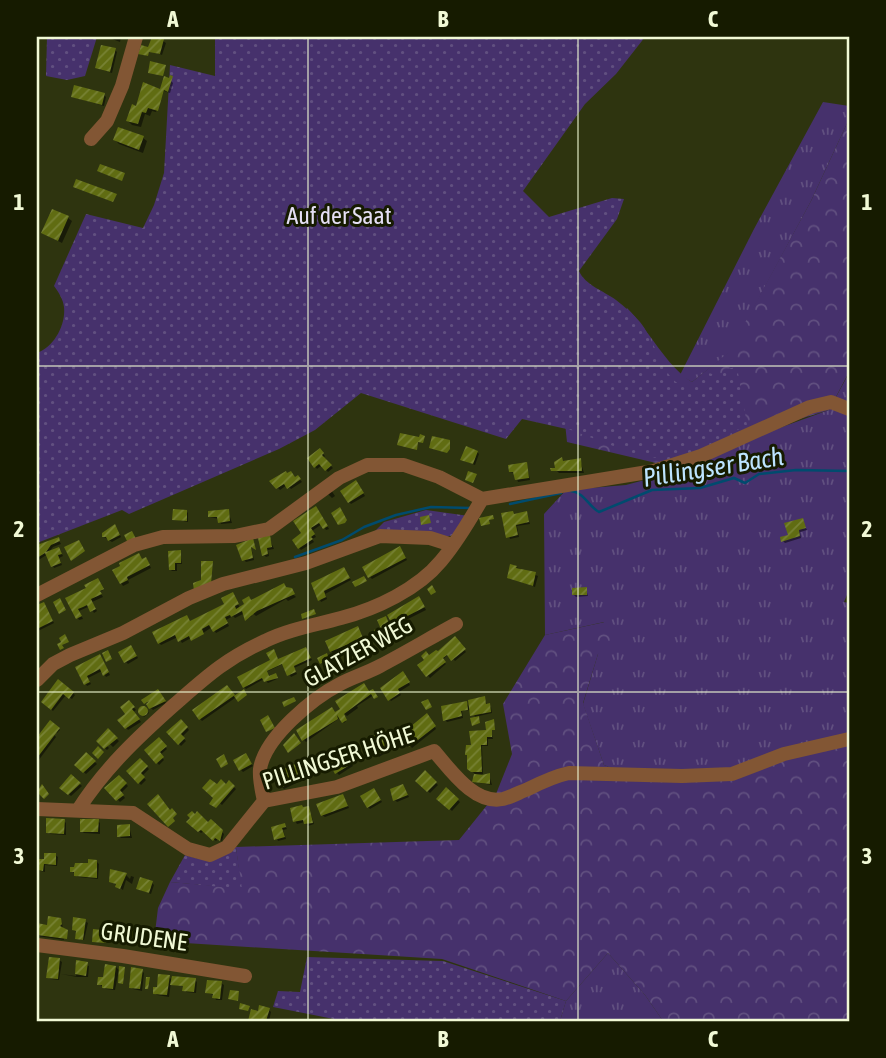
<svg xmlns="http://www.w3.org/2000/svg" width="886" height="1058" font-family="'Asap Condensed',sans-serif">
<defs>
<pattern id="grass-tufts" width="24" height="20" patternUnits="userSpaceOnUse" patternTransform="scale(1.75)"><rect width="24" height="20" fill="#46316c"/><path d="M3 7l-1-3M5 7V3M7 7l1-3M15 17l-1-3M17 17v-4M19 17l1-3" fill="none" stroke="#615080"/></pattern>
<pattern id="forest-crowns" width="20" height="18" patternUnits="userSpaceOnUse" patternTransform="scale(1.75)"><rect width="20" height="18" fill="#46316c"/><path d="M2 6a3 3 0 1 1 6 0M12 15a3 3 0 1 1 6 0" fill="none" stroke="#615080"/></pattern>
<pattern id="park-dots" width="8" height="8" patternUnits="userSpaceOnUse" patternTransform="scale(1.75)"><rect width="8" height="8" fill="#46316c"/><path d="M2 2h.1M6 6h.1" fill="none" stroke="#615080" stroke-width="1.8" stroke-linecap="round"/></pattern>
<pattern id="building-hatch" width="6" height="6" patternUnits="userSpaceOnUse" patternTransform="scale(1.75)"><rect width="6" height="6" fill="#606c12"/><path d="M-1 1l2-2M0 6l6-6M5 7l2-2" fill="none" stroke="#778234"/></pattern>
</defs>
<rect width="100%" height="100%" fill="#2e340f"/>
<path fill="url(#grass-tufts)" d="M 823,102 L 849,106 L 849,119 L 811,201 L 730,352 L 692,382 L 680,375 L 754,229 Z
M 849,373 L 849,590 L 844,602 L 849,603 L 849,734 L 728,774 L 615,769 L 604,765 L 583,704 L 598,654 L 604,622 L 545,635 L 544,514 L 566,490 L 626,485 L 689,468 L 760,435 L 829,410 Z
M 608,953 L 645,995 L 663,1021 L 560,1021 L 566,1001 Z"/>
<path fill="url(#forest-crowns)" d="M 849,119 L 849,372 L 829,410 L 656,463 L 567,442 L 565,423 L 616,346 L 627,308 C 649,330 666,366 692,382 L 729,352 L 811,201 Z
M 605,622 L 628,629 L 598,654 L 583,703 L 604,765 L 615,769 L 710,776 L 849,734 L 849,1021 L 663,1021 L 645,995 L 608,953 L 566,1001 L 442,959 L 154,941 L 158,908 L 170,882 L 241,888 L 236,847 L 459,840 L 496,794 L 512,754 L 503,704 L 545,635 Z"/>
<path fill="url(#park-dots)" d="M 47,37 L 97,37 L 85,76 L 67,80 L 46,76 Z
M 215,37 L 645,37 L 616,74 L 585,104 L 523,191 L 549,217 L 612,198 L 624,199 L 617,219 L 579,271 C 585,285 604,291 616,300 C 625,307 633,314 640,322 C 652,336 664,375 676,382 C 692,392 697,379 709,373 L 719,376 L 726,369 L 737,367 L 747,425 L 684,458 L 670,460 L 637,455 L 571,430 L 522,419 L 506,439 L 361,393 L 315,430 L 279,449 L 129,514 L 122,510 L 37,543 L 37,353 C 54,347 66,325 64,307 C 63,299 59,293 54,286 L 86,214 L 143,228 L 154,205 L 164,173 L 170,65 L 215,76 Z
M 426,510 L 469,516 L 454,535 L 445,537 L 373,533 L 384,522 Z
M 236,847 L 242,889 L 170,882 L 185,855 C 206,862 219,861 236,847 Z
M 307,957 L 443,961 L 566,1001 L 560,1021 L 344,1021 L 273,1007 L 278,991 L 300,992 Z"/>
<path fill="#0007" d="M 107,37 L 121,37 L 120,42 Z
M 163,41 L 166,43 L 162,55 L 148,49 L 148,56 L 141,54 L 147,48 Z
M 115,50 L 117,52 L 112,73 L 99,69 L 97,67 Z
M 171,81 L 173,83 L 170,93 L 164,91 L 156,112 L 152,111 L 150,116 L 145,114 L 141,127 L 132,125 L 128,121 L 137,108 Z
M 104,95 L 106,97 L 104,106 L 73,97 Z
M 119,129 L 143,138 L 147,141 L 143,153 L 119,144 L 115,140 Z
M 68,218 L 72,221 L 62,243 L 43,233 Z
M 320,451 L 325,456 L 323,458 L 333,468 L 328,472 L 322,465 L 317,469 L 309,458 Z
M 477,452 L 479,454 L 475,465 L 462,460 Z
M 562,460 L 564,462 L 580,460 L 584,473 L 559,473 L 557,471 Z
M 526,464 L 530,480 L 518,482 L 515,473 L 510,472 Z
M 298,477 L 302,482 L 291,489 L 287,485 L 280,490 L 272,482 Z
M 358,485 L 365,496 L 351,504 L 349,502 Z
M 331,490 L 335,496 L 332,498 L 327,493 Z
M 318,510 L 329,529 L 326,530 L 322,524 L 312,531 L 316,537 L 312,539 L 314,542 L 301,550 L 299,548 L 304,534 Z
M 186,511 L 188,513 L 188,522 L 174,519 Z
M 228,511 L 232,523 L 221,524 L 219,519 L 210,517 Z
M 526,513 L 530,524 L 517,526 L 519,537 L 510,539 L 503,515 Z
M 802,520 L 807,530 L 800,532 L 801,538 L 785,543 L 783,541 L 790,536 Z
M 117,529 L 121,537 L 112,542 L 104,537 Z
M 269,537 L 274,549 L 268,550 L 269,556 L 266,557 L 264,555 Z
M 58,539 L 61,544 L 53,547 L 48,553 L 59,549 L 63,556 L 59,558 L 62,565 L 54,568 L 48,554 L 37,561 L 37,547 Z
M 239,545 L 255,547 L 251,547 L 254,560 L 246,562 L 244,560 Z
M 402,551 L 407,560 L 372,579 L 370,577 Z
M 180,552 L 182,564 L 177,564 L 177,571 L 172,571 L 170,569 Z
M 142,560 L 147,561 L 151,568 L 128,580 L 129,583 L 123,586 L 121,583 Z
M 516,567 L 538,576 L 535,587 L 509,577 Z
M 344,569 L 351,580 L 325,594 L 327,599 L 321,602 L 313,584 Z
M 98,580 L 103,590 L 100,592 L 103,597 L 92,602 L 97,611 L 94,613 L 90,606 L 79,611 L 83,619 L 79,620 L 68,599 L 88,589 Z
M 287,589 L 296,597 L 288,601 L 286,599 L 256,616 L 249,610 L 252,616 L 246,619 L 243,614 L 235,618 L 233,616 L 226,620 L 229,626 L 216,633 L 212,627 L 193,640 L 191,638 L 182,643 L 178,637 L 161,645 L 159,643 L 190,623 L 227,605 L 234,596 L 240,608 L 251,602 Z
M 586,589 L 588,596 L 576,597 L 574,595 Z
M 421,601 L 426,610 L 396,625 L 394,623 Z
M 43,604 L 54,623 L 38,631 L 37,607 Z
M 358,628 L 364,640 L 333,653 L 331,651 Z
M 455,639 L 466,652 L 455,661 L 449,654 L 442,660 L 446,664 L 430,678 L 419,666 Z
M 133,649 L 138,658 L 128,664 L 126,662 Z
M 307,651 L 312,660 L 294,668 L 297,674 L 291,677 L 283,664 L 266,672 L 270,678 L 275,675 L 277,679 L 268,683 L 264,679 L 246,689 L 244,687 L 278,661 Z
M 101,658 L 110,675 L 106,677 L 102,671 L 88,678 L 91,684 L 87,686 L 77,668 Z
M 405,676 L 410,685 L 399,692 L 401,695 L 391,701 L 389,699 Z
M 59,682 L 75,695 L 72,699 L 66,695 L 53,711 L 43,702 Z
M 229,689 L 235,698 L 202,721 L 200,719 Z
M 373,691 L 377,698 L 374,695 L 357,706 L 358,708 L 347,716 L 341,711 Z
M 160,693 L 166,703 L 153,710 L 144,701 Z
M 484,698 L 487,705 L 491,707 L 492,713 L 479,716 L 480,723 L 474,725 L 476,718 L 471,710 L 462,711 L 463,718 L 447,722 L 445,720 L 466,703 L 471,708 Z
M 129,702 L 136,710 L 133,712 L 141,722 L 128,730 L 120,720 L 128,714 Z
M 144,707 L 149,713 L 144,717 L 140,711 Z
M 340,711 L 346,721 L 344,723 L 341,717 L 306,742 L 304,740 L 298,731 Z
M 429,717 L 436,729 L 412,748 L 402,736 Z
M 181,721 L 189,730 L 182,737 L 186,741 L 181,746 L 168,732 Z
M 50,722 L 60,730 L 57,733 L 51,728 L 50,730 L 56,737 L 38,761 L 37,740 Z
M 108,731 L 119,741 L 113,747 L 104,738 L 101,740 L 109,748 L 107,750 L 98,741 Z
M 491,732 L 493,739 L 488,739 L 488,746 L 482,746 L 483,774 L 475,774 L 469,768 L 467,755 Z
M 385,734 L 395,747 L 379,757 L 373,749 L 369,752 L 364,745 Z
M 159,740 L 167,749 L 160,755 L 164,760 L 159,765 L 147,750 Z
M 86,754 L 97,764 L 86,774 L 76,765 Z
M 347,755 L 353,766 L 339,775 L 337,773 Z
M 247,757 L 253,766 L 243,772 L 241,770 Z
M 140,760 L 149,769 L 142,776 L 146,780 L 141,785 L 128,771 Z
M 303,767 L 309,777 L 284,789 L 282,787 Z
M 425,773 L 438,785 L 430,793 L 417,781 Z
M 489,775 L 492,785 L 474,782 Z
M 71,777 L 82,786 L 71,796 L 61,788 Z
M 119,777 L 128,786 L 121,793 L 125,798 L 120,802 L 107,788 Z
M 229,783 L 236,789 L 222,805 L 204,788 L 226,786 Z
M 403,786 L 409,797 L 397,802 L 395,800 Z
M 446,790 L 460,802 L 452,811 L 439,798 Z
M 376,792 L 382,802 L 370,809 L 368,807 Z
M 343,796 L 349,808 L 325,817 L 322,815 Z
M 309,808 L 314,824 L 308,826 L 305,822 L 297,824 L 295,821 Z
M 64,821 L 66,823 L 66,835 L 50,834 L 48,832 Z
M 98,821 L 100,823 L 100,834 L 84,833 L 81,831 Z
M 211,821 L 224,834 L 222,841 L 218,839 L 216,841 L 204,831 L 201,833 L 189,822 L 208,824 Z
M 284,825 L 287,829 L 283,830 L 286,839 L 278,841 L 273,828 Z
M 129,826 L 132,838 L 121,838 L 119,836 Z
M 55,855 L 58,857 L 57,866 L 45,865 L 45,872 L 37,870 L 37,861 L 45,861 Z
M 96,861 L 99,864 L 98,879 L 78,877 L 72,871 Z
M 126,875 L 130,879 L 131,876 L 134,877 L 132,884 L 126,880 L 123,890 L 111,881 Z
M 152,883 L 154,885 L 151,894 L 138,889 Z
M 37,920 L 40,925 L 48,927 L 60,920 L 62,922 L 64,940 L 37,936 Z
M 85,921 L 88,923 L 84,940 L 77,939 L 77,932 L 73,930 Z
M 59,960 L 62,962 L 59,980 L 50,979 L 48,977 Z
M 78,962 L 89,966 L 88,977 L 77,977 L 61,974 L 76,976 Z
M 116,967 L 119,970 L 115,990 L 106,989 L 99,984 Z
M 142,971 L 144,973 L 142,991 L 133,989 L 131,987 Z
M 169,977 L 173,981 L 195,980 L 197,982 L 196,993 L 186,992 L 185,986 L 171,982 L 169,997 L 157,995 L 154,993 Z
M 221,983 L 224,985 L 222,1000 L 216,1000 L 214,995 L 207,993 Z
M 269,1010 L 271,1012 L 269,1021 L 250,1021 L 259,1013 Z"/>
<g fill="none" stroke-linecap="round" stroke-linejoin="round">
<path stroke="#004b6e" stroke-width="2.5" d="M 571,491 C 585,493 588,506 599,512 L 652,490 L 700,488 L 734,478 L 745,483 L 759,474 L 796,470 L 849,471
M 510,504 L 561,493
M 295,557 L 342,540 L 364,527 L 396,515 L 431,507 L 470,508"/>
</g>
<path fill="url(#building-hatch)" d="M 152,37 L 164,39 L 160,54 L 149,52 L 148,56 L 138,54 L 141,45 L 148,47 Z
M 101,45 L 116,48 L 110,72 L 95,68 Z
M 150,61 L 166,65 L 163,76 L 148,73 Z
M 170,75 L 173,76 L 168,92 L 164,90 L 158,111 L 148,108 L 146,113 L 142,112 L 138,124 L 126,121 L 132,104 L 136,106 L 143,82 L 160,89 L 164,76 L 169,78 Z
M 74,85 L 105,93 L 102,105 L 71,97 Z
M 118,127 L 144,136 L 139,150 L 113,140 Z
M 100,164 L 125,173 L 122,181 L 97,171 Z
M 76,179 L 117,194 L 113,202 L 73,187 Z
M 52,209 L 69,216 L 58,241 L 41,233 Z
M 400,433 L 419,437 L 420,434 L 425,436 L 423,443 L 418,442 L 417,450 L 397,445 Z
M 432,436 L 450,440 L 450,449 L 447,453 L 429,448 Z
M 466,446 L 478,451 L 473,464 L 460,460 Z
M 320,448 L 324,453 L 322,455 L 332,465 L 325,471 L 319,464 L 314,468 L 307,458 Z
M 562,457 L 563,461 L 581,458 L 582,471 L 551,471 L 550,468 L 555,468 L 554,462 Z
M 527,462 L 529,478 L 515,480 L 513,472 L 509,472 L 508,465 Z
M 286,471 L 287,473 L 291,471 L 295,477 L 298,475 L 301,479 L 287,489 L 284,484 L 276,489 L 269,481 Z
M 468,471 L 477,474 L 473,483 L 465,480 Z
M 356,480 L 364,493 L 348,503 L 340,491 Z
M 316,506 L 328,526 L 323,529 L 319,523 L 311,528 L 315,534 L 311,537 L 313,539 L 298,549 L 292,540 L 301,533 L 293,521 Z
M 340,507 L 347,520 L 345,523 L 338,525 L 331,513 Z
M 173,509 L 187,510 L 187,521 L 172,520 Z
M 229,509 L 230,521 L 218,523 L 217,517 L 208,517 L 208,511 Z
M 513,511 L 514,514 L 527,511 L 529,522 L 516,525 L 518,535 L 506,538 L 501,513 Z
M 429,515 L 431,523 L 421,525 L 420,517 Z
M 493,515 L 494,519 L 489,520 L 490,524 L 481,526 L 479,518 Z
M 803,518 L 806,528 L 799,530 L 800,536 L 781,542 L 780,537 L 788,535 L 784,523 Z
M 115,524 L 120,535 L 108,541 L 106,537 L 102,537 L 102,533 Z
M 132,531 L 136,539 L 128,543 L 124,535 Z
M 270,535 L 272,547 L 267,548 L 268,554 L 262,556 L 258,538 Z
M 59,537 L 60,541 L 51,545 L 46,552 L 59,547 L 62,554 L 58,555 L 61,563 L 51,567 L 45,553 L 37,558 L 37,545 Z
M 253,538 L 256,550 L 251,547 L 253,558 L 242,561 L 236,545 Z
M 79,540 L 85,551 L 71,561 L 64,547 Z
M 400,546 L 406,558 L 368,578 L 362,567 Z
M 181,550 L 181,563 L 175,563 L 175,570 L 169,570 L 168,551 Z
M 139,553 L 142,559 L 146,557 L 150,565 L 127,577 L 128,580 L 120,584 L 112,570 L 120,566 L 119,563 Z
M 201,561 L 213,561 L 211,584 L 194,591 L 193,583 L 201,580 Z
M 510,564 L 517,566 L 516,568 L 536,572 L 533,586 L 507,578 Z
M 344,567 L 350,578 L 324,591 L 326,597 L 318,601 L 311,583 Z
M 364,576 L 367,581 L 355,587 L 352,582 Z
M 98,578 L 104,589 L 100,591 L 102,594 L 91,599 L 96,609 L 90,612 L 87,605 L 83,607 L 78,609 L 82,616 L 76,619 L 65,598 L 86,588 L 84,585 Z
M 284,583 L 286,587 L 292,588 L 295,594 L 257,611 L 245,621 L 242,611 L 231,617 L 230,615 L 225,617 L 228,623 L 213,632 L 209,625 L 202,629 L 204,634 L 191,641 L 189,636 L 178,642 L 175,635 L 158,644 L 152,632 L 187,615 L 190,621 L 224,604 L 221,598 L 233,592 L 239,604 L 235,606 L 236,609 L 244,604 L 242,600 L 249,596 L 251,600 L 253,599 Z
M 432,585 L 436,592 L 431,595 L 427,589 Z
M 587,587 L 587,595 L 572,595 L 572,588 Z
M 419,596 L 425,607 L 392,624 L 387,615 Z
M 60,598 L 66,610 L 59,614 L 53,602 Z
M 44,602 L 53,621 L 37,629 L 37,605 Z
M 314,609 L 316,614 L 302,619 L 301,614 Z
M 386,616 L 389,624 L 386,625 L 388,629 L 376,635 L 374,630 L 380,627 L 377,620 Z
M 358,626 L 363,638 L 330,652 L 325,641 Z
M 65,634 L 69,642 L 62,645 L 64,648 L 60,650 L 57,644 L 61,642 L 59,638 Z
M 455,636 L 466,649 L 451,661 L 447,655 L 443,658 L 446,662 L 426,677 L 417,665 L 424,660 L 421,656 L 426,651 L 429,655 L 436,650 L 438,651 Z
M 131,645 L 137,656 L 124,663 L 118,652 Z
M 306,647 L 311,658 L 294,666 L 296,672 L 287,676 L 282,664 L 267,671 L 269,676 L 276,673 L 278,678 L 264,682 L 262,678 L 243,688 L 237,677 L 270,660 L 266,653 L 274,649 L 278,659 Z
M 108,650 L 112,659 L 106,662 L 102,653 Z
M 327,653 L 329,659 L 320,664 L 317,658 Z
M 100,654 L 109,672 L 103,676 L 100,669 L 87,676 L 90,682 L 84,685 L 75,667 Z
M 403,671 L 410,682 L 398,689 L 400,693 L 388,701 L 380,688 Z
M 58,679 L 74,692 L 69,699 L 63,694 L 51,710 L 41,702 Z
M 364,683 L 369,691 L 373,689 L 378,697 L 374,699 L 371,694 L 344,714 L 347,720 L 342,723 L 337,715 L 338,719 L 302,741 L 296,730 L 332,707 L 335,712 L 340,709 L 335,701 Z
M 227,685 L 235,695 L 199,720 L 192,710 Z
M 158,689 L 166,701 L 149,709 L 146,704 L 149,701 L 144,704 L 141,700 Z
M 244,689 L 247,695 L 238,702 L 234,696 Z
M 485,696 L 486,704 L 490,703 L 491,712 L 470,716 L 468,700 Z
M 294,697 L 296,701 L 284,707 L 282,702 Z
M 428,699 L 432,707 L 426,710 L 421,702 Z
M 129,700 L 135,707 L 132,709 L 140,719 L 125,729 L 117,720 L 125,714 L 120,707 Z
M 467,701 L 468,710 L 461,711 L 462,716 L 443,721 L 441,706 Z
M138 711a5 5 0 1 1 10 0a5 5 0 1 1-10 0Z
M 427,713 L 436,726 L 409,747 L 407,745 L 403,748 L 398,741 L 402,738 L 399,736 Z
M 268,715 L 275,728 L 266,732 L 260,720 Z
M 479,716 L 480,723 L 472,726 L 470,718 Z
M 181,719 L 188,727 L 181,734 L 185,738 L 178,745 L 166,732 Z
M 494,719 L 495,730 L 492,730 L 492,737 L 487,737 L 487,745 L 481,745 L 482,772 L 471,772 L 467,769 L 467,755 L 465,755 L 466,745 L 471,745 L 469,731 L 486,730 L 485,722 Z
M 50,720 L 60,728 L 37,758 L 37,737 Z
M 108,728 L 118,738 L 104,749 L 96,741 Z
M 383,730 L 394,745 L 376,756 L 371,750 L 367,753 L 361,744 Z
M 294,733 L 301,743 L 288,753 L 283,745 Z
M 159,737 L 167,746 L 160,752 L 164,757 L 156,764 L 144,750 Z
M 98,746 L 104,752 L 98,759 L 92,753 Z
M 345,750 L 353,763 L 335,774 L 328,761 Z
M 86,752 L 96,761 L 83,773 L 74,765 Z
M 246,753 L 252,764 L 239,771 L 233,760 Z
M 224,754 L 228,764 L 221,768 L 216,759 Z
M 140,758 L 148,766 L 141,773 L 145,777 L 138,784 L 126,771 Z
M 302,763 L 309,775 L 280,788 L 272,775 L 294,764 L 296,766 Z
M 425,770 L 437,782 L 427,792 L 415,781 Z
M 490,773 L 490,784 L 472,782 L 474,774 L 482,775 Z
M 71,774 L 81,783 L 68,795 L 59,788 Z
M 119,775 L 127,783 L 120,790 L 124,795 L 116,801 L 104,788 Z
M 210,779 L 217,784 L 221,779 L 226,784 L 229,780 L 235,786 L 216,808 L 209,804 L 213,798 L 202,788 Z
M 42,784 L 49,794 L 44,799 L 37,792 Z
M 403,784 L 408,795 L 393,801 L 390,789 Z
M 446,787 L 459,799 L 449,810 L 436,799 Z
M 374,788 L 381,800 L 367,808 L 360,796 Z
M 158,794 L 170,810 L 172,808 L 177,814 L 173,818 L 175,821 L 168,827 L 147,804 Z
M 343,794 L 348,806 L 321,816 L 316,804 Z
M 302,805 L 303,807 L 309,806 L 313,823 L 304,824 L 303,820 L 293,822 L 290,808 Z
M 192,811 L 195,814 L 197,811 L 208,822 L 211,819 L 223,830 L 220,841 L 215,838 L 213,841 L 201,830 L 198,832 L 186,822 L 190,818 L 187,815 Z
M 46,818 L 65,819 L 64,834 L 46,833 Z
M 80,819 L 99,819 L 98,832 L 80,832 Z
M 285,823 L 286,827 L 282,828 L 285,837 L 274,840 L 271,827 Z
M 130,824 L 130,836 L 117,837 L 117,825 Z
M 44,853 L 56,853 L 56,865 L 44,864 L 43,871 L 37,870 L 37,859 L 44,859 Z
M 88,859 L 97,860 L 97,878 L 74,876 L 74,872 L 70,872 L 70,867 L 74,867 L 75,863 L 88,863 Z
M 110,869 L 127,873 L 120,889 L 115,887 L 116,884 L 109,882 Z
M 140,877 L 153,881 L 149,893 L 136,889 Z
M 48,916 L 61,918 L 62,924 L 60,926 L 68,930 L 67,939 L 37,935 L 37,923 L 47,925 Z
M 73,917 L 86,919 L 83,940 L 75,939 L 76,931 L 72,930 Z
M 93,929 L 112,931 L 111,940 L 107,939 L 106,943 L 92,942 Z
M 123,929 L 145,932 L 143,946 L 121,941 Z
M 49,957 L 60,958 L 58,979 L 46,978 Z
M 76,960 L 88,962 L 86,976 L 75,974 Z
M 105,964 L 116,966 L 113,989 L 102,988 L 102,985 L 97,985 L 98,977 L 103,977 Z
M 119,966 L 125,967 L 123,984 L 118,983 Z
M 131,967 L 143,969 L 140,989 L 129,988 Z
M 158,974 L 170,975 L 167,995 L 153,994 L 153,987 L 157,987 Z
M 172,976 L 196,978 L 194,992 L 182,991 L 183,986 L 170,985 Z
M 146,977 L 150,977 L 148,989 L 145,989 Z
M 207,980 L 222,981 L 220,999 L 212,998 L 213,994 L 205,993 Z
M 230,990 L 239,991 L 238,1001 L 228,999 Z
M 240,1003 L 250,1006 L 248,1011 L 239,1009 Z
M 259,1005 L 270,1008 L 266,1021 L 248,1021 L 251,1009 L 258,1011 Z"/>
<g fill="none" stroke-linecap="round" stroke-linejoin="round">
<path stroke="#825634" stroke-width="14" d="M 91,139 L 107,121 L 122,86 L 136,37
M 37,595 L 134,545 L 163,537 L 235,536 L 269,529 L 339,478 L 367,465 L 404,465 L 439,477 L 482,499 L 654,471 L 701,456 L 810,407 L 831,402 L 849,409
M 37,680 L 53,664 L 70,655 L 123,633 L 189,598 L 223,584 L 306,563 L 380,536 L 430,538 L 452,545
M 264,801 C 262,791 259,780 260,769 C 265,737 313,698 340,684 C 353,677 367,673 380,666 C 405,653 430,638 456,624
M 37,809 L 133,813 L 188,849 L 210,855 L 227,847 L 264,801 L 337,787 L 434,751 C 450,769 474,805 503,799 C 511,797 520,792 528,789 C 542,782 555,776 569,773 L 682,776 L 732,774 L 784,754 L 849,739
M 78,810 C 104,769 138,737 174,705 C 206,677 225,659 265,641 C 289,629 316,625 341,618 C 376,609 418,589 441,561 C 457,542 470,520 482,499
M 37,945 L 123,956 L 245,976"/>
</g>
<path fill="none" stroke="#f1f9d5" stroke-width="2" stroke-opacity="0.55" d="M 308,37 L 308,1021M 578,37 L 578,1021M 37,366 L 849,366M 37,692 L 849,692"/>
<g text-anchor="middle" stroke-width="6" stroke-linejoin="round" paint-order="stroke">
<g font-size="24" fill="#e5dff4" stroke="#161b00">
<text x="339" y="224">Auf der Saat</text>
</g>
<g font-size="24" fill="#f1f9d5" stroke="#161b00">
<text transform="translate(358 652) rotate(-29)" y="8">GLATZER WEG</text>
<text transform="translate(338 758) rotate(-18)" y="8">PILLINGSER HÖHE</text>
<text transform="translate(144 937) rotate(8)" y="8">GRUDENE</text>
</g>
<g font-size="26" font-style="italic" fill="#bde4ff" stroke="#161b00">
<text transform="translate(713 467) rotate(-9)" y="9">Pillingser Bach</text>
</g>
</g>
<rect width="886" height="1058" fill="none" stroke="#161b00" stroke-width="77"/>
<rect x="38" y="38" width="810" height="982" fill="none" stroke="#f1f9d5" stroke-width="2.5"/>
<g font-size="23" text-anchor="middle" font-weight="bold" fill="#f1f9d5">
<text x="173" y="27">A</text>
<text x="443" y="27">B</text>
<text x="713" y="27">C</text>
<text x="19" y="210">1</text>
<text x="867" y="210">1</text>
<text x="19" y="537">2</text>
<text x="867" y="537">2</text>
<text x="19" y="864">3</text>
<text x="867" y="864">3</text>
<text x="173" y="1047">A</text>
<text x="443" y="1047">B</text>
<text x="713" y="1047">C</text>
</g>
</svg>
